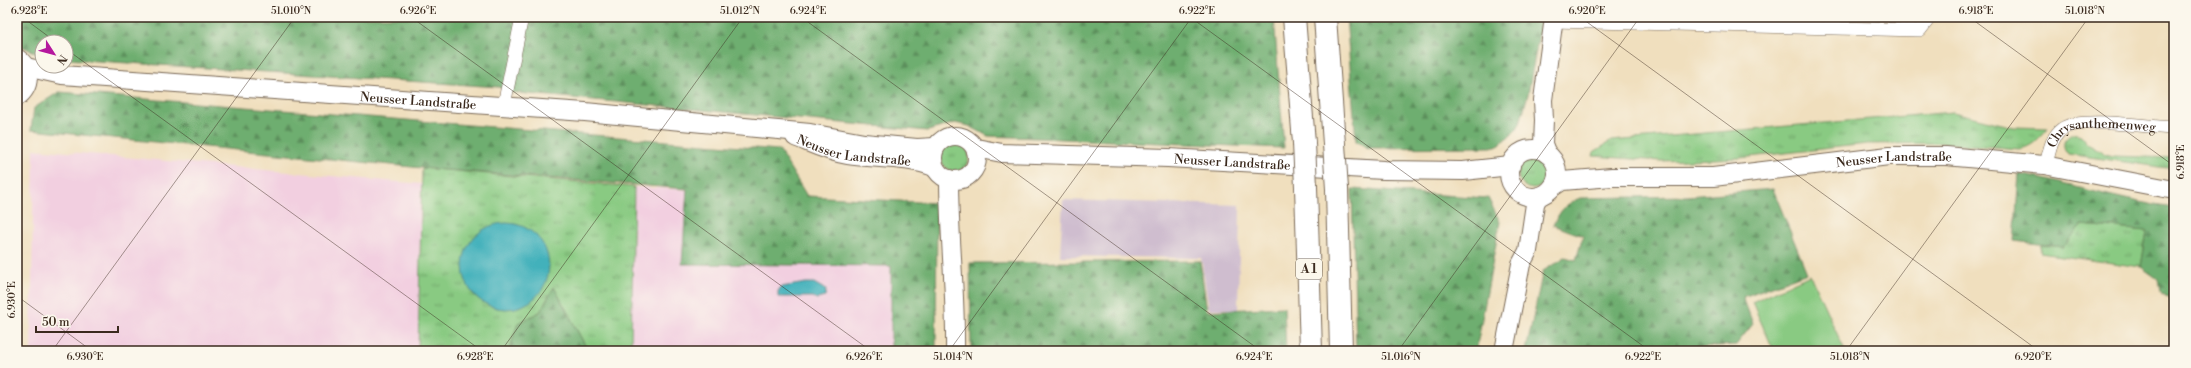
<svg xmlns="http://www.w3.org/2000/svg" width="2191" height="368" font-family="'Libre Bodoni',serif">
<defs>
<pattern id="grass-tufts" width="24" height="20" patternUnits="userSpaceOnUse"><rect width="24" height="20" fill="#89ca82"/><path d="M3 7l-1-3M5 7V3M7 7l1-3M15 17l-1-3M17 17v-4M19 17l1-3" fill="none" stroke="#71a46a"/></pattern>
<pattern id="forest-firs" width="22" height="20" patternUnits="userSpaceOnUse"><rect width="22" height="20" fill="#6eae70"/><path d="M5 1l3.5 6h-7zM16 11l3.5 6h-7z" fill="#5c8e5b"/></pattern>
</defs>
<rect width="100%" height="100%" fill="#fbf7ec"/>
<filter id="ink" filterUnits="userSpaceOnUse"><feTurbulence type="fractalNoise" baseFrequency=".025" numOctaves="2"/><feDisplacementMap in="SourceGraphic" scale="8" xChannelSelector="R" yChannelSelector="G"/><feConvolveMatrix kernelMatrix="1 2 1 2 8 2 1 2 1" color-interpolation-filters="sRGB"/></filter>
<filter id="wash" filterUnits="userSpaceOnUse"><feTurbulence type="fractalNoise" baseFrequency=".012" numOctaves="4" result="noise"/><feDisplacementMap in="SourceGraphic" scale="16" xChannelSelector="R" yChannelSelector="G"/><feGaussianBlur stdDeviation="0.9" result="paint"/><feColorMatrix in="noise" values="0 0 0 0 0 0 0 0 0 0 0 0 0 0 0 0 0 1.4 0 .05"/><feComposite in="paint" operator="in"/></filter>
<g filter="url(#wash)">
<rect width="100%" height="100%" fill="#f0dfbe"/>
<path fill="#f2cfe0" d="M 34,149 L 421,184 L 418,351 L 31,351 Z
M 634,187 L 937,203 L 936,351 L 631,351 Z"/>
<path fill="#cfbdcf" d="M 1063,200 L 1240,205 L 1238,309 L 1209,309 L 1201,258 L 1060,256 Z"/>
<path fill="url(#grass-tufts)" stroke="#627a50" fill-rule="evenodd" d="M 1953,112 L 2014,127 L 2048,128 C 2039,138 2033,147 2019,149 L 1942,143 L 1867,144 L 1740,158 L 1661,161 L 1593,156 L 1594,152 L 1611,141 Z
M 2073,134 C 2080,133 2084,136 2086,143 L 2104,154 L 2113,156 L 2174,158 L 2174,169 L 2068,154 C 2061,146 2063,138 2073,134 Z
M941 157a14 14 0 1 1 28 0a14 14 0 1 1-28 0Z
M1518 174a15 15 0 1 1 30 0a15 15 0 1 1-30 0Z
M 422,168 L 634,187 L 631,351 L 588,351 L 554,287 L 540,312 L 518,323 L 509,351 L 418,351 ZM 544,246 L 548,260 L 548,274 L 494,307 L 482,301 L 471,292 Z
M 2082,225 L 2147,231 L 2141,267 L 2040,253 L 2041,245 L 2063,247 Z"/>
<path fill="url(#forest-firs)" stroke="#546c47" d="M 17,17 L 1274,17 L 1284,148 L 988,136 L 969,126 L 955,123 L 928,131 L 508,92 L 499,87 L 66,59 L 66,42 L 42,42 L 42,56 L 17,44 Z
M 1346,17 L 1542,17 L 1528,94 L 1520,123 L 1516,130 L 1499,145 L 1491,147 L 1368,148 L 1356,141 Z
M 59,92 L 779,150 L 807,196 L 937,203 L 936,351 L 891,351 L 891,266 L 682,264 L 687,189 L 422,168 L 31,130 L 34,108 Z
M 2019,174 C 2071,184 2122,201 2174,208 L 2174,301 L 2160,291 L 2158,279 L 2141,267 L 2147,231 L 2082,225 L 2063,247 L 2014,241 Z
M 1352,189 L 1488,198 L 1500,222 L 1476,351 L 1356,351 Z
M 1773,189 L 1807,273 L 1743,297 L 1753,324 L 1736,345 L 1627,351 L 1526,351 L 1543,271 L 1565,257 L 1576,260 L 1583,236 L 1553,225 C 1560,211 1565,204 1580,198 L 1687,196 Z
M 1200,261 L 1207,311 L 1284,307 L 1286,351 L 971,351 L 970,263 Z
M 554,287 L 588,351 L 509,351 L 518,323 L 540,312 Z"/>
<path fill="#89ca82" stroke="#627a50" d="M 1810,275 L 1845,351 L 1774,351 L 1752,302 Z"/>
<path fill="#42b1bb" stroke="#3e6e6c" d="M463 266a43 43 0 1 1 86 0a43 43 0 1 1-86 0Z
M 806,283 L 814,283 L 826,290 L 825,297 L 817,299 L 813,297 L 778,297 L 778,291 L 781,287 Z"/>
</g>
<g filter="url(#ink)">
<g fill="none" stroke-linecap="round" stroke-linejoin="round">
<defs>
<g id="street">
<path d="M 1553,21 L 1920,30 L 1930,17"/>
<path d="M 504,105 L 522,17"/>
<path id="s1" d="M 2046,165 C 2049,153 2051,137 2062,129 C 2079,116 2150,127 2174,128"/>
</g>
<g id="secondary">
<path d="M 17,58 C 32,68 31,87 17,97"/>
<path id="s2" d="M 26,67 L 62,75 L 585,112 L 810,133 L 864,143 L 917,148 L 935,147"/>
<circle cx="955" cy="158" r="22"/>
<path id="s3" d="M 795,137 C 813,144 828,152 848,155 C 876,159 908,157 934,167"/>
<path id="s4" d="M 976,148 L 1002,153 L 1168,158 L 1384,170 L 1463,171 L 1511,166"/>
<circle cx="1533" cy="173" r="24"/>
<path d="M 1547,154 L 1543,144 L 1544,120 L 1543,100 L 1554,17"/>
<path d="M 949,179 C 949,236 956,293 955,351"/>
<path id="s5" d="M 1553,187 L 1562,181 L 1612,177 L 1713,177 L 1889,156 L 1946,156 L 2044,165 L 2174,190"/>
<path d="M 1504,351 L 1521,264 L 1528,251 L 1535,204 L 1538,197"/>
</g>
<path id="highway" d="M 1294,17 L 1304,143
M 1325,17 L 1334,144
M 1306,187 L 1311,351
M 1337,189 L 1341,351"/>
</defs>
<use href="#street" stroke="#7a6956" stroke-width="14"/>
<use href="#secondary" stroke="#7a6956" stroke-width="20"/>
<use href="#highway" stroke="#7a6956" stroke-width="24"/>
<use href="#street" stroke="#fff" stroke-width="13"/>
<use href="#secondary" stroke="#fff" stroke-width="18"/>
<use href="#highway" stroke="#fff" stroke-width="22"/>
<defs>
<path id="highway-bridge" d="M 1304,143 L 1306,187
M 1334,144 L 1337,189"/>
</defs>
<use href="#highway-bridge" stroke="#7a6956" stroke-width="24" stroke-linecap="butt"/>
<use href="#highway-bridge" stroke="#fff" stroke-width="22"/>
</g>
</g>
<path fill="none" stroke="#3b2a1e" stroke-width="1" stroke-opacity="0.45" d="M 22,17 L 56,42M 411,17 L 871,351M 801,17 L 1261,351M 1190,17 L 1650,351M 1580,17 L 2039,351M 1969,17 L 2174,166M 66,49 L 482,351M 17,296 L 92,351M 52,351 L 295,17M 501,351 L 743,17M 949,351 L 1192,17M 1398,351 L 1640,17M 1846,351 L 2089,17"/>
<g text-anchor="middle" stroke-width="4" stroke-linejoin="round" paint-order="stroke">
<rect fill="#fbf7ec" stroke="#75685c" stroke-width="1" x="1296" y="259" width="26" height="20" rx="3"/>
<g font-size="12" font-weight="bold" fill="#3b2a1e">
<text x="1309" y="273">A 1</text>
</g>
<g font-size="13" fill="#3b2a1e" stroke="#fbf7ec">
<text dy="5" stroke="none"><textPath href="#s2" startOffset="394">Neusser Landstraße</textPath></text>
<text dy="5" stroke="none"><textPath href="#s1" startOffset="77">Chrysanthemenweg</textPath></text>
<text dy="5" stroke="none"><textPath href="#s3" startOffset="61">Neusser Landstraße</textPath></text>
<text dy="5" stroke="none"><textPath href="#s5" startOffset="344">Neusser Landstraße</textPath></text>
<text dy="5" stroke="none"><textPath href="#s4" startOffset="257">Neusser Landstraße</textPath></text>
</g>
</g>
<rect width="2191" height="368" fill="none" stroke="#fbf7ec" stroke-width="44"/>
<g transform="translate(54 54) rotate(126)"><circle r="19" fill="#fbf7ec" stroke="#aea59a"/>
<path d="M0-3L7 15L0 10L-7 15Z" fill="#b5179e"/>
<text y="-6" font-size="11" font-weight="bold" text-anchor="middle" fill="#3b2a1e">N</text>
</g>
<path d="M36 326v6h82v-6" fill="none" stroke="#3b2a1e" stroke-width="2"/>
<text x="42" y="326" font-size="12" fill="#3b2a1e" stroke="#fbf7ec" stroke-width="3" paint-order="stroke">50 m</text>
<rect x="22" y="22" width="2147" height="324" fill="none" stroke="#3b2a1e" stroke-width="1.5"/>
<g font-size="10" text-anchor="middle" fill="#3b2a1e">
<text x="29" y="14">6.928°E</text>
<text x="291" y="14">51.010°N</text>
<text x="418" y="14">6.926°E</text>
<text x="740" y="14">51.012°N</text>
<text x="808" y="14">6.924°E</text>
<text x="1197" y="14">6.922°E</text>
<text x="1587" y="14">6.920°E</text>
<text x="1976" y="14">6.918°E</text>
<text x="2085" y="14">51.018°N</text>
<text transform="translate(2180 162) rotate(-90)" y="4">6.918°E</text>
<text transform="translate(11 300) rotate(-90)" y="4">6.930°E</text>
<text x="85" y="360">6.930°E</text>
<text x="475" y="360">6.928°E</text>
<text x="864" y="360">6.926°E</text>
<text x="953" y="360">51.014°N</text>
<text x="1254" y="360">6.924°E</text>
<text x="1401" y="360">51.016°N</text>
<text x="1643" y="360">6.922°E</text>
<text x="1850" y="360">51.018°N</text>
<text x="2033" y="360">6.920°E</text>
</g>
</svg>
